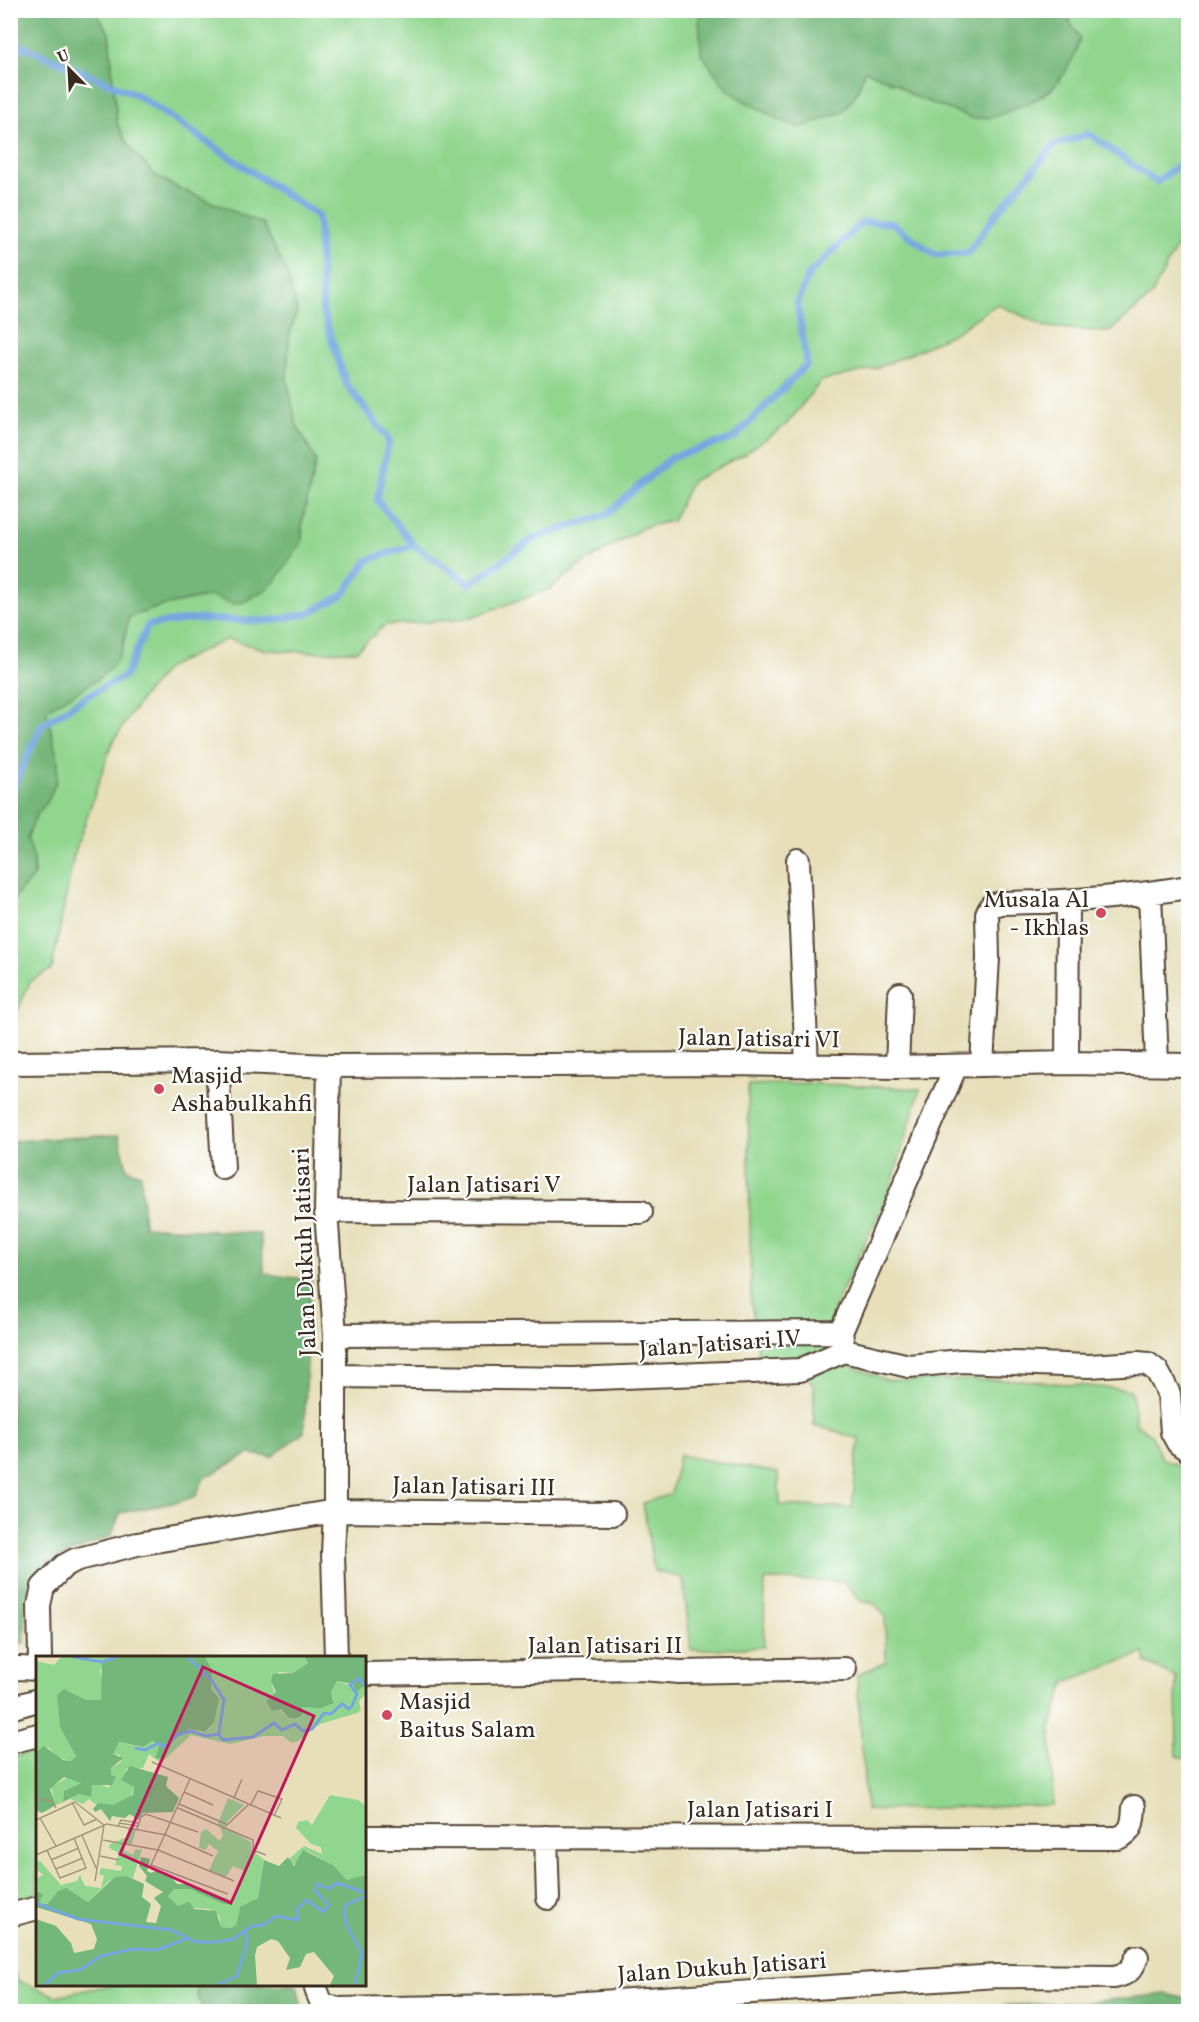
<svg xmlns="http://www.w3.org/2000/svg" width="1199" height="2022" font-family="Vollkorn,serif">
<rect width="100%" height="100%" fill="#fff"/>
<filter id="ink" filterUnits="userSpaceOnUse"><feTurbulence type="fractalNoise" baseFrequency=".0167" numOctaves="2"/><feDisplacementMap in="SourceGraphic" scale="12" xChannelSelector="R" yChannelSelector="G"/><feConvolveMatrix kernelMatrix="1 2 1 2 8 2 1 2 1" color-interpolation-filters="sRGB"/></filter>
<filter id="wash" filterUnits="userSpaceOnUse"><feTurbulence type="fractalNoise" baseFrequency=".008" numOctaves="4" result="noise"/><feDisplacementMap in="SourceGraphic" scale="24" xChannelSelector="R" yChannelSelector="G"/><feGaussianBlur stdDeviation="1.35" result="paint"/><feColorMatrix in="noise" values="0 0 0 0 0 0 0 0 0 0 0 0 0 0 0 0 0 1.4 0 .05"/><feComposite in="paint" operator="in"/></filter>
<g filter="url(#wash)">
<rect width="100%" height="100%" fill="#e6dfba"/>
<path fill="#91d68f" stroke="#668056" stroke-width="1.5" d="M 95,11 L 707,11 L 699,18 L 856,95 L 864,70 L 897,84 L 913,96 L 1071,21 L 1063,11 L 1188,11 L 1188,224 L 1151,296 L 1109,332 L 1046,327 L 997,304 L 956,332 L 919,350 L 877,368 L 821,381 L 786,425 L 744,454 L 692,481 L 672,521 L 644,527 L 582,564 L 550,589 L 466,619 L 385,625 L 356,651 L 311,652 L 267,650 L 227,639 L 168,667 L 141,699 L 112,743 L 74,855 L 52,969 L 30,981 L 11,1027 L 11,902 L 34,875 L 33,856 L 27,838 L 36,816 L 49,799 L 57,779 L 58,759 L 46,710 C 70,692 100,683 118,658 C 125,648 126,629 129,617 L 162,606 L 212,596 L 233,604 L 243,602 L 267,589 L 302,542 L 302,522 L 316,461 L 296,424 L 287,379 L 289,337 L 297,311 L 263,224 L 174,186 L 155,175 L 139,158 L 127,143 L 117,123 L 109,33 Z
M 806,1083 L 920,1089 L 891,1187 L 834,1308 L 853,1367 L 887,1380 L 1022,1380 L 1131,1390 L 1136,1423 L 1152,1436 L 1161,1458 L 1188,1470 L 1188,1759 L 1177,1756 L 1176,1677 L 1146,1663 L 1144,1653 L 1065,1682 L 1051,1728 L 1053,1805 L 866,1810 L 857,1675 L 886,1662 L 885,1616 L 873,1602 L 862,1602 L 843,1581 L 765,1580 L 764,1647 L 691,1650 L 683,1578 L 654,1571 L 643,1503 L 671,1494 L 679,1455 L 778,1473 L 780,1505 L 852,1508 L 859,1439 L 814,1425 L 814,1385 L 788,1357 L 759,1358 L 751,1302 L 748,1085 Z
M 37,1751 L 37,1894 L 11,1904 L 10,1757 Z
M 10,1959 L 17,1980 L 56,1996 L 111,1985 L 197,1985 L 197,1995 L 204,2011 L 11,2011 Z"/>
<path fill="#74b77a" stroke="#58704c" stroke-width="1.5" d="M 11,10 L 95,11 L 109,33 L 117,123 L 127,143 L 139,158 L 155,175 L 174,186 L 263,224 L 287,273 L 293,293 L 297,311 L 289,337 L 287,379 L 296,424 L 316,461 L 302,522 L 302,542 L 276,580 L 267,589 L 243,602 L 233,604 L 211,596 L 162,606 L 129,617 C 126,630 124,646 118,658 C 105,682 68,694 46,710 L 58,759 L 57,779 L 49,799 L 36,816 L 27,838 L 33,856 L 34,875 L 11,902 Z
M 707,11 L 1063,11 L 1080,38 L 1074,56 L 1064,74 L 1051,90 L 1033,101 L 994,117 L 974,119 L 953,111 L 913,96 L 897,84 L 865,70 L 856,95 L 842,112 L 800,128 L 780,120 L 741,99 L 725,87 L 701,54 L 699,18 Z
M 119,1135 L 127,1169 L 141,1174 L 144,1226 L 260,1234 L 265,1274 L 311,1280 L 304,1432 L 272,1457 L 249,1454 L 204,1478 L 196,1496 L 178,1502 L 120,1513 L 112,1535 L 41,1566 L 25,1596 L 25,1642 L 11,1647 L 11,1141 Z
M 197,1985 L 297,1985 L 303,2011 L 204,2011 L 197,1995 Z
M 1166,1994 L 1188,1999 L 1188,2011 L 978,2011 L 1008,2005 L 1090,2002 Z"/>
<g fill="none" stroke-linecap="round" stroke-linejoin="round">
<path stroke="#75a6e0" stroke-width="7" d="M 10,41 L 137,95 L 318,216 L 323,312 L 346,384 L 389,440 L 377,500 L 414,545
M 10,794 L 42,725 L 87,696 L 125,676 L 148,625 L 193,619 L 268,621 L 307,614 L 343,595 L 368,560 L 414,545 L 470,584 L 534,538 L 606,515 L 672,457 L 734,438 L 807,364 L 797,303 L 809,274 L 862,222 L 892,223 L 935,255 L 968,253 L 995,215 L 1054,145 L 1089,134 L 1157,182 L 1188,157"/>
</g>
</g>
<g filter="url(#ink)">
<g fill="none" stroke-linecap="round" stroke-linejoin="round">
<defs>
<path id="minor" d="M 798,860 L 807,1066
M 1150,894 L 1157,1063
M 217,1061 L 223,1168
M 10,1063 L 217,1061 L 329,1066 L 734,1064 L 897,1067 L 1067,1063 L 1188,1065
M 1067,1063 L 1068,902
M 982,1065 L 988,958 L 987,914 L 991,906 L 1001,903 C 1066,902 1124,898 1188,887
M 329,1066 L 326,1211 L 335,1335 L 335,1511 L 333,1553 L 336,1658
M 897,1067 L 900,994
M 326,1211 L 641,1212
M 335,1335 L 841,1332
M 843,1346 L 841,1332 L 956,1066
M 335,1376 L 572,1379 L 800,1370 L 844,1351 L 909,1366 L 961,1361 L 1089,1366 L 1138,1363 L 1148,1364 L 1157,1371 L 1163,1382 L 1169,1394 L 1172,1432 L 1178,1443 L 1188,1450
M 40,1658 L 39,1605 L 43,1587 L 64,1566 L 75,1560 L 137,1544 L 335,1511 L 613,1514
M 10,1669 L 19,1668 L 38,1669
M 364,1674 L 642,1669 L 679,1672 L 845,1669
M 10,1708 L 38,1700
M 10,1742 L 38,1735
M 364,1837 L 1118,1838 C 1133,1832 1133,1822 1134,1807
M 546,1837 L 548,1898
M 10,1915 L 38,1908
M 316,1984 L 316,1989 L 322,2004 L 337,2009 L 555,2005 L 997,1976 L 1114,1977 C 1128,1974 1132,1970 1137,1957"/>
</defs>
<use href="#minor" stroke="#554535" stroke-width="26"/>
<use href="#minor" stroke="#fff" stroke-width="22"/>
</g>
</g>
<g fill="#d1495b" stroke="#fff" stroke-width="2">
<circle cx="1101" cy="913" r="6"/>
<circle cx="159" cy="1089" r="6"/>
<circle cx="387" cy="1715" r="6"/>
</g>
<g text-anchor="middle" stroke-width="4.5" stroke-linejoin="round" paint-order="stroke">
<g font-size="24" fill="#3b2a1e" stroke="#fff" text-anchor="start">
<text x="1089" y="907" text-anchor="end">Musala Al<tspan x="1089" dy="28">- Ikhlas</tspan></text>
<text x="171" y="1083">Masjid<tspan x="171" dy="28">Ashabulkahfi</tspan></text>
<text x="399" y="1709">Masjid<tspan x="399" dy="28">Baitus Salam</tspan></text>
</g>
<g font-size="24" fill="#3b2a1e" stroke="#fff">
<text transform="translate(759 1038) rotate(1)" y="8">Jalan Jatisari VI</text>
<text x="484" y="1192">Jalan Jatisari V</text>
<text transform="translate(304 1252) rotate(-92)" y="8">Jalan Dukuh Jatisari</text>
<text transform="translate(720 1343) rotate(-4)" y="8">Jalan Jatisari IV</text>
<text transform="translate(474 1486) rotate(1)" y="8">Jalan Jatisari III</text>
<text x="605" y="1653">Jalan Jatisari II</text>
<text x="760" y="1817">Jalan Jatisari I</text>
<text transform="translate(722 1967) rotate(-4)" y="8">Jalan Dukuh Jatisari</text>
</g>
</g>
<g transform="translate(36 1656)">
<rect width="330" height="330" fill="#e6dfba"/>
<path d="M 25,1 L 85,1 L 69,5 L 64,15 L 68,27 L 65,44 L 50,44 L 32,35 L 22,51 L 24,67 L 40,100 L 35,105 L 23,102 L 12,91 L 0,96 L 0,5 L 18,9 ZM 169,1 L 271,1 L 272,7 L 257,17 L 243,16 L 236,29 L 239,38 L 230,45 L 236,55 L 244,53 L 253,62 L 266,51 L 293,49 L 298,44 L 295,36 L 301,25 L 324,33 L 330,28 L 330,37 L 323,45 L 325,54 L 321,57 L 284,68 L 262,85 L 256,87 L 247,80 L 228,80 L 194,88 L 155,79 L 125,107 L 113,98 L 107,112 L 90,113 L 91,127 L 98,131 L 95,142 L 77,149 L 59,148 L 53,143 L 47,148 L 34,143 L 43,138 L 55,141 L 55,130 L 61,127 L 73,132 L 75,112 L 85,106 L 84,99 L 77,98 L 82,86 L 105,91 L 115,85 L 123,90 L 119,102 L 126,101 L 142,78 L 154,73 L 165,76 L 173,73 L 183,42 L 174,31 L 176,15 ZM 34,120 L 45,127 L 28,135 L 27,146 L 20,149 L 15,131 ZM 294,139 L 322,144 L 330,150 L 328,221 L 311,224 L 297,209 L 271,195 L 266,195 L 262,206 L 255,209 L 254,202 L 268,190 L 286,198 L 285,191 L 275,188 L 260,172 L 262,166 L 271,164 L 276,169 ZM 192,142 L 208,149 L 191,166 L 190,172 L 215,186 L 215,193 L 228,204 L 222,242 L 203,254 L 200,269 L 195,272 L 185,271 L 183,259 L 174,253 L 143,251 L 132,240 L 138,232 L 154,233 L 197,248 L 207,214 L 197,210 L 190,221 L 173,214 L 182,195 L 173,188 L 170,194 L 163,192 L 165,176 L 170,173 L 184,185 L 187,179 L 182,167 ZM 92,173 L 100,174 L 96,188 L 88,189 L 88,195 L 97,199 L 99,194 L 106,193 L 97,222 L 91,220 L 73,225 L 52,246 L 33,234 L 13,248 L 3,247 L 1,222 L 7,219 L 0,213 L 0,206 L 4,205 L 25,229 L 41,225 L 44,219 L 49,230 L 65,232 L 68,220 L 63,218 L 65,212 L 85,215 L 86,210 L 79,209 L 83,197 L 73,192 L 74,188 L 91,181 Z" fill="#91d68f"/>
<path d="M 85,1 L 169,1 L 176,14 L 175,33 L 183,42 L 178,66 L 169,76 L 154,73 L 143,78 L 124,103 L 119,102 L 123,90 L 116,85 L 107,91 L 83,86 L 77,98 L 87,102 L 75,112 L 75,119 L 80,121 L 76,129 L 56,129 L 55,141 L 43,138 L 27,146 L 28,135 L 45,127 L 28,121 L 14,133 L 20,149 L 6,157 L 0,154 L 0,96 L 8,90 L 27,104 L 35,105 L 40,100 L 24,71 L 21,39 L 28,33 L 50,44 L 65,44 L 66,7 ZM 269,1 L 330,1 L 330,28 L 321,36 L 316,28 L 301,25 L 295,36 L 298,47 L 285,52 L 266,51 L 266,59 L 261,62 L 253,62 L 245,53 L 236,55 L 230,45 L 240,36 L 235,25 L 237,18 L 257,17 L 272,7 ZM 94,110 L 132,121 L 130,130 L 143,142 L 137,156 L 107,157 L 102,164 L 94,158 L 89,162 L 76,160 L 74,165 L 65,153 L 59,156 L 57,153 L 62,147 L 77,149 L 97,139 L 98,131 L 85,124 ZM 267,194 L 297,209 L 311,224 L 330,219 L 330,329 L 294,329 L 298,320 L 278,296 L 270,298 L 264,311 L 250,314 L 254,302 L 242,285 L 235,283 L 221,291 L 219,299 L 221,329 L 0,329 L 0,263 L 20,270 L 35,287 L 38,297 L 58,293 L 61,283 L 55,268 L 0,251 L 0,221 L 1,235 L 7,239 L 3,247 L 12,248 L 22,235 L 30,232 L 52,246 L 79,221 L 91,220 L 108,228 L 106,241 L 115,248 L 110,266 L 120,267 L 125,250 L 118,242 L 127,236 L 109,225 L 111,220 L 103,210 L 105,201 L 114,203 L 111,215 L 115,217 L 122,214 L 134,219 L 141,228 L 154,228 L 196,245 L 196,249 L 185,247 L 154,233 L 138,233 L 132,240 L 142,250 L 153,246 L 158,253 L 180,255 L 185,271 L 195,272 L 200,269 L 204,251 L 222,242 L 228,204 L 243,210 L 252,201 L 258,210 Z" fill="#74b77a"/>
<path fill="none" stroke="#75a6e0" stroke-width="3" d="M 37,1 L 66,6 L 81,1M 152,1 L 176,25 L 188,44 L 183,77M 99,92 L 109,94 L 123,87 L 128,91 L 141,79 L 155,75 L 170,80 L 183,78 L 187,84 L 217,81 L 238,67 L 246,74 L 259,68 L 267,75 L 276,73 L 288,57 L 295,58 L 306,48 L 313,53 L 316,50 L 321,38 L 314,29 L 323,22 L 330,31M 0,247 L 42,263 L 135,274 L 160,286 L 181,286 L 197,283 L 216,270 L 227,269 L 240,260 L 262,264 L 261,253 L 271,244 L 287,256 L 293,249 L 279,235 L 282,228 L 293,233 L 301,227 L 330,237M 9,329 L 22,317 L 44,314 L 65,300 L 97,293 L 121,294 L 150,283M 181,329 L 201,320 L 211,288 L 210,276M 319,329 L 326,297 L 312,272 L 308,257 L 310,249 L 330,240"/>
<path fill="none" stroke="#a2977c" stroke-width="1.5" d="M 116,106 L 245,162M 154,123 L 115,209 L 192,238M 148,136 L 177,149M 198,142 L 206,123M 0,143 L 16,145 L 20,152M 36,146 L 48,169 L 61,163M 143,148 L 190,168M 214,150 L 222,135 L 246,143 L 238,160M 142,152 L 217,184 L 217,194 L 230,199M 4,162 L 20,190M 0,164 L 39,146 L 68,169M 83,167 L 102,170M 82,170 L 85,164 L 102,167M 190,170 L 212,149M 101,173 L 105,161 L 110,158 L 162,176M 46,179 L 60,212M 67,184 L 122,194 L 198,225M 11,194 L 24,222 L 50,212 L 38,182M 0,199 L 71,168 L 130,179 L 177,200M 64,200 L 83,204M 15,204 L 43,192M 20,213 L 47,202M 59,225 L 68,169"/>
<path fill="#c2185b" fill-opacity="0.15" stroke="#c2185b" stroke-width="3" d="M 167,11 L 278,60 L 195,247 L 84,198 Z"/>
<rect width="330" height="330" fill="none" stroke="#3b2a1e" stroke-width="3"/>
</g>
<rect width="1199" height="2022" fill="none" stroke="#fff" stroke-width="36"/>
<g transform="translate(69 69) rotate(336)" stroke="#ffffff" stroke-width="4.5" paint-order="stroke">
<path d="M0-4.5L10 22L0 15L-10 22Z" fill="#3b2a1e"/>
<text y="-9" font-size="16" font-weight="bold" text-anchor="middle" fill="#3b2a1e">U</text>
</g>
</svg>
